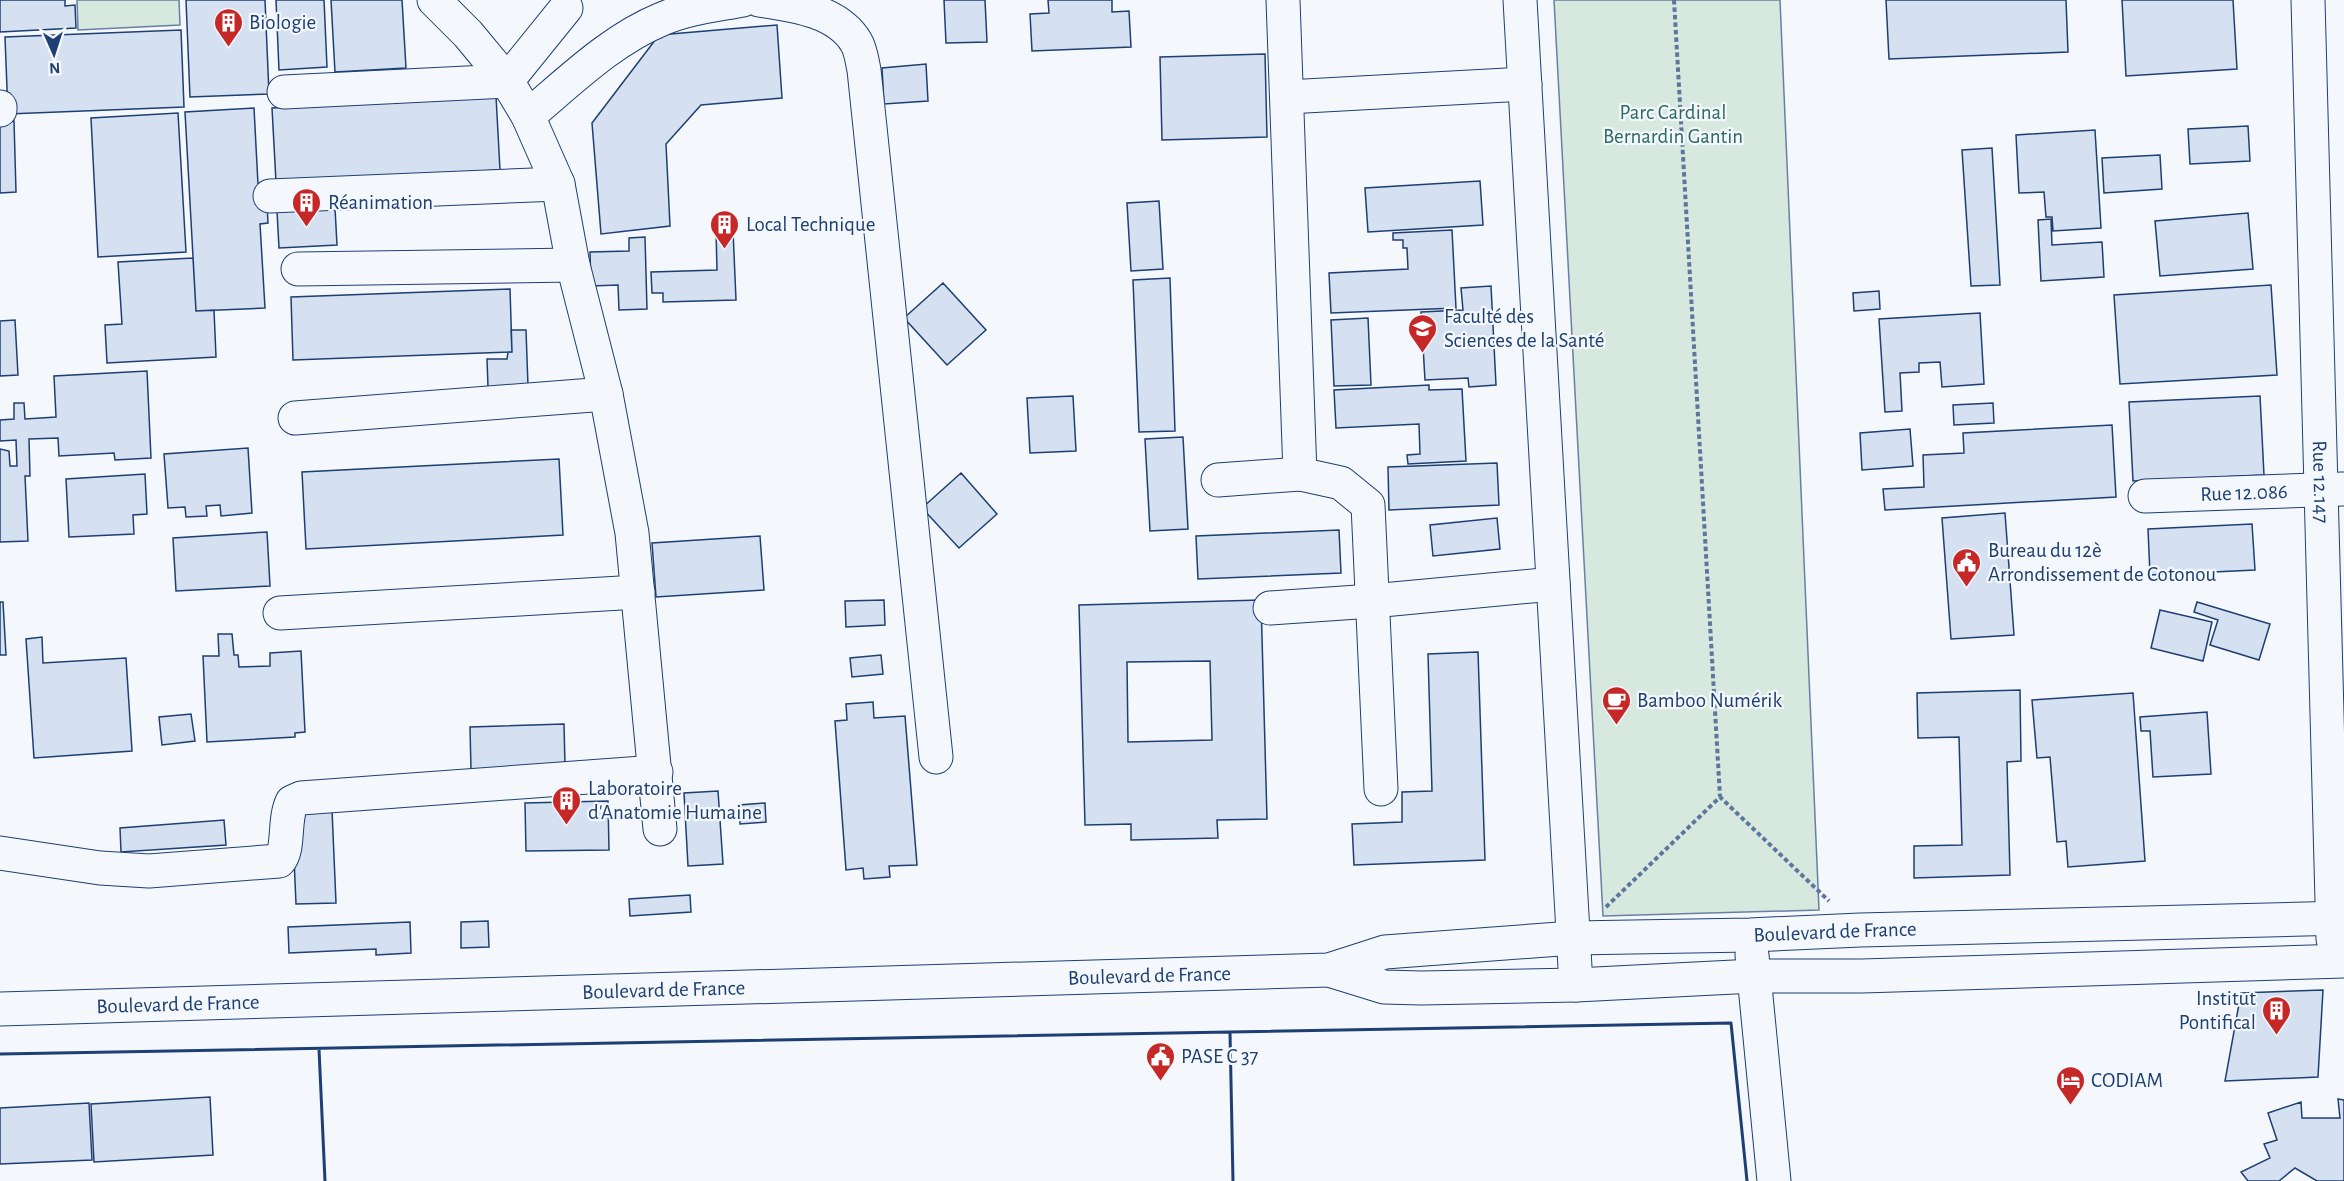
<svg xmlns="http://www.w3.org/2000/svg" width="2344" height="1181" font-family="'Alegreya Sans',sans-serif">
<rect width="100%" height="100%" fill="#f4f7fb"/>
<path fill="#d7e8df" stroke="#687fa3" stroke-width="1.5" d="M 77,0 L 179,0 L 180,25 L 78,30 Z
M 1554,0 L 1780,0 L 1819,910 L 1603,916 Z"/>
<path fill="#d5e0f0" stroke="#1d3f73" stroke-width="1.5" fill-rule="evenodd" d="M 0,0 L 65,0 L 65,6 L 75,5 L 76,28 L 0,32 Z
M 186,0 L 265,0 L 269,94 L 190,97 Z
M 276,0 L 324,0 L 327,67 L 279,70 Z
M 331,0 L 402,0 L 406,68 L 335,72 Z
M 944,0 L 985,0 L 987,42 L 946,43 Z
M 1048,0 L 1112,0 L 1112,12 L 1129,11 L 1131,47 L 1032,51 L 1030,14 L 1049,13 Z
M 1886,0 L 2066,0 L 2068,52 L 1889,59 Z
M 2122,0 L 2233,0 L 2237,69 L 2126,76 Z
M 777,25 L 782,98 L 701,105 L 666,144 L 670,226 L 601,234 L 592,123 L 659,35 Z
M 181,30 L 184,107 L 8,114 L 5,37 Z
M 1265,54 L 1267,137 L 1162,140 L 1160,57 Z
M 926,64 L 928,101 L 884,104 L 882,68 Z
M 496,96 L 500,170 L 276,182 L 272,108 Z
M 254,108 L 258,184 L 266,184 L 268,223 L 260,224 L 265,308 L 196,311 L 185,112 Z
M 178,113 L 186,252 L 98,257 L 91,118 Z
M 0,121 L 14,121 L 16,192 L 0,193 Z
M 2248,126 L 2250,161 L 2190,164 L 2188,129 Z
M 2095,130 L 2101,228 L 2053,231 L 2052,217 L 2046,217 L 2044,192 L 2019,193 L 2016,135 Z
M 1992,148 L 2000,285 L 1971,286 L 1962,150 Z
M 2160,155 L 2162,189 L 2104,193 L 2102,158 Z
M 1480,181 L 1483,225 L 1368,232 L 1365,188 Z
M 1159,201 L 1163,269 L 1131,271 L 1127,203 Z
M 335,208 L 337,245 L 279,248 L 277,211 Z
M 2248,213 L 2253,269 L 2160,276 L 2155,221 Z
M 2051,219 L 2052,245 L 2102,242 L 2104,277 L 2041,281 L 2038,220 Z
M 716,230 L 733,230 L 736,300 L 663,302 L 663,293 L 652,293 L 651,272 L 717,270 Z
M 1452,230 L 1456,308 L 1331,313 L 1329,273 L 1408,269 L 1407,248 L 1403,248 L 1403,240 L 1393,240 L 1393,233 Z
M 645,237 L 647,309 L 619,310 L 618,285 L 591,286 L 590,252 L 629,251 L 629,238 Z
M 193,258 L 196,311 L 214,310 L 216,357 L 107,363 L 105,325 L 122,324 L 118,262 Z
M 1170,278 L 1175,431 L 1139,432 L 1133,280 Z
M 943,283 L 986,330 L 947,365 L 904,318 Z
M 2271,285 L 2277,375 L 2120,384 L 2114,295 Z
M 1491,286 L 1496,385 L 1469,387 L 1468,378 L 1425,380 L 1421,312 L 1463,310 L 1461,288 Z
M 510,289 L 512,352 L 293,360 L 291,297 Z
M 1879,291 L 1880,309 L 1854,311 L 1853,293 Z
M 1980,313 L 1984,384 L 1942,387 L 1940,362 L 1919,363 L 1919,372 L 1900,373 L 1902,411 L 1885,412 L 1879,319 Z
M 1368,318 L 1371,385 L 1334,386 L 1331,320 Z
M 15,320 L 18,375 L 0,376 L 0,321 Z
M 511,330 L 526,330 L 528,386 L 488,387 L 487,359 L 507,359 L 508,352 L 512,352 Z
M 147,371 L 151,458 L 115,460 L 114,453 L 59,456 L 58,438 L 29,439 L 30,476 L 25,476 L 28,541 L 0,542 L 0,449 L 9,451 L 10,466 L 17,466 L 16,440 L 0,441 L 0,420 L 14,419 L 14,403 L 24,403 L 25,419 L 56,417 L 54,376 Z
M 1429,385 L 1429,390 L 1462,389 L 1466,461 L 1408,464 L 1407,455 L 1420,454 L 1419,424 L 1336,428 L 1334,390 Z
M 1073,396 L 1076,451 L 1030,453 L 1027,398 Z
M 2260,396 L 2264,475 L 2133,481 L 2129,402 Z
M 1993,403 L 1994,423 L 1954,425 L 1953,405 Z
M 2112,425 L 2116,497 L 1885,510 L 1883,489 L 1924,487 L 1923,455 L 1964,453 L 1963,433 Z
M 1910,429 L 1913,466 L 1862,470 L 1860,433 Z
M 1183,437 L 1188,529 L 1150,531 L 1145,439 Z
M 248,448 L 252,513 L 221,516 L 220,505 L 206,506 L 207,516 L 186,517 L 185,507 L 168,508 L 164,454 Z
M 559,459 L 563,535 L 306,549 L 302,472 Z
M 1497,463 L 1499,505 L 1389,510 L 1388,467 Z
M 961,473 L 997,514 L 959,548 L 922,508 Z
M 145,474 L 147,514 L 133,515 L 134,534 L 69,537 L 66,479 Z
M 2005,513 L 2014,635 L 1951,639 L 1942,518 Z
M 1497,518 L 1500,549 L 1433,556 L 1430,525 Z
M 2252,524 L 2255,570 L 2150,575 L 2148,529 Z
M 1339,530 L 1341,573 L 1198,579 L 1196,536 Z
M 267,532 L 270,586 L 176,591 L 173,538 Z
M 760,536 L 764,590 L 656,597 L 652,543 Z
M 884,600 L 885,625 L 846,627 L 845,601 Z
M 1261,600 L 1267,819 L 1217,820 L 1218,838 L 1131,840 L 1131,824 L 1085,825 L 1079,605 ZM 1210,661 L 1212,740 L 1128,742 L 1127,662 Z
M 0,602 L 3,602 L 6,655 L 0,655 Z
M 2197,602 L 2270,624 L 2259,660 L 2210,645 L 2218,620 L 2194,612 Z
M 2160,610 L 2212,622 L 2203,661 L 2151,648 Z
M 218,634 L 232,634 L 234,655 L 238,655 L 239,667 L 270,666 L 270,653 L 301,651 L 305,732 L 295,733 L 295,737 L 207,742 L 203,656 L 219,656 Z
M 42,637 L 43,663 L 126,658 L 132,751 L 34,758 L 26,639 Z
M 1478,652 L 1485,860 L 1354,865 L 1352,824 L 1402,822 L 1402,792 L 1432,791 L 1428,654 Z
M 881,655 L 883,674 L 852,677 L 850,658 Z
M 2020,690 L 2021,761 L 2007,762 L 2010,875 L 1914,878 L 1914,846 L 1962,845 L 1959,737 L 1918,738 L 1917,693 Z
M 2133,693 L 2145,861 L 2068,867 L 2066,841 L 2057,842 L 2050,757 L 2037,758 L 2032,700 Z
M 873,702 L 874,718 L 905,716 L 917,865 L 889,866 L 890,877 L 864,879 L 863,868 L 846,870 L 835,721 L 847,720 L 846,704 Z
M 2207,712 L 2211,774 L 2153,777 L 2150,731 L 2141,731 L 2140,717 Z
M 191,714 L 195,741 L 162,745 L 159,717 Z
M 564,724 L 565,766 L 471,770 L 470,727 Z
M 718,791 L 723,864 L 688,866 L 684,793 Z
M 608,801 L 609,850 L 526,851 L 525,803 Z
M 765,803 L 766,822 L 740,824 L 739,805 Z
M 332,810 L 336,903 L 296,904 L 292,812 Z
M 224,820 L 226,845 L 121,852 L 120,828 Z
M 690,895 L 691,912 L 630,916 L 629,899 Z
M 488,921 L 489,947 L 461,948 L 461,922 Z
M 410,922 L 411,953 L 376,955 L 376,949 L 289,953 L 288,927 Z
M 2323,990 L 2318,1077 L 2225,1081 L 2241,993 Z
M 210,1097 L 213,1155 L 94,1162 L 91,1104 Z
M 2338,1099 L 2344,1100 L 2344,1181 L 2317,1181 L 2295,1168 L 2279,1181 L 2248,1181 L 2241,1172 L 2270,1158 L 2264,1144 L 2277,1140 L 2268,1113 L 2301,1102 L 2302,1118 L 2340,1118 Z
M 89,1103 L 92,1160 L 0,1164 L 0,1108 Z"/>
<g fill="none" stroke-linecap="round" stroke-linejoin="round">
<defs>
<g id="minor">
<path d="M 434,0 L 468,34 L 507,81 L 528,116 L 558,184 L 573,265 L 606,394 L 632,533 L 660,829"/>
<path d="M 759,0 C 791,5 837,10 856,42 C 861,50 862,61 864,70 L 936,757"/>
<path d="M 1283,0 L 1300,474"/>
<path d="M 1520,0 L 1576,985"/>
<path id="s1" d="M 2308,0 L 2333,939"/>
<path d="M 284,92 L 507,81 L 566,8"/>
<path d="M 1287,97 L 1525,84"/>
<path d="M 0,107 L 0,110"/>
<path d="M 528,116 C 570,81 611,40 662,19 C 687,8 716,5 743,0"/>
<path d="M 270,196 L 558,184"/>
<path d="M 298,269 L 573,265"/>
<path d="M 295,418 L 606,394"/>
<path d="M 1218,480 L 1300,474 L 1341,483 L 1368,505 L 1381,789"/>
<path id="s2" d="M 2145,496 L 2342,489"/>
<path d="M 1270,608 L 1372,601 L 1553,584"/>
<path d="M 280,613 L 638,592"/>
<path d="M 0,853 L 100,868 L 149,871 L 279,861 C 290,849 283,821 292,802 L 301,798 L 656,772"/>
<path d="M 1752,955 L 1774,1181"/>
<path d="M 1329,970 L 1384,987 L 1421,988 L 1576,985 L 1754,976 L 1862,976 L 2344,961"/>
<path id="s3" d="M 0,1009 L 1329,970 L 1385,952 L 1573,938 L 1750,935 L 1860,930 L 2344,918"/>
</g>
</defs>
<use href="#minor" stroke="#1d3f73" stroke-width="35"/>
<path stroke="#5e769c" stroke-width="4" stroke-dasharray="4.5 3" stroke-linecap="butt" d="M 1674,0 L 1720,797
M 1606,907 L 1720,797 L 1829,901"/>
<use href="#minor" stroke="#f4f7fb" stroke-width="33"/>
<path stroke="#1d3f73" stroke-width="3" d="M 1230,1032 L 1233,1181
M 319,1049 L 325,1181
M 0,1054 L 1731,1023 L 1747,1181"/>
</g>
<defs>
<symbol id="building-pin" viewBox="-11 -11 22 30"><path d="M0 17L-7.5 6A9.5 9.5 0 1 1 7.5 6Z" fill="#c62828" stroke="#f4f7fb"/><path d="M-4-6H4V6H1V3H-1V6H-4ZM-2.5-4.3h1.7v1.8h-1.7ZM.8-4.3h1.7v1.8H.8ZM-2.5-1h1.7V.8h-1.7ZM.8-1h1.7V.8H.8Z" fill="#fff"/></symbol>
<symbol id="university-pin" viewBox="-11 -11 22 30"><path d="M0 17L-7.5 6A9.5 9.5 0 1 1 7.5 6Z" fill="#c62828" stroke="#f4f7fb"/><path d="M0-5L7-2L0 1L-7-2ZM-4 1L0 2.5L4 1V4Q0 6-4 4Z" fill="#fff"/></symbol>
<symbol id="civic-pin" viewBox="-11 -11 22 30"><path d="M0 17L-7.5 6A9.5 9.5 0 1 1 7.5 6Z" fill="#c62828" stroke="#f4f7fb"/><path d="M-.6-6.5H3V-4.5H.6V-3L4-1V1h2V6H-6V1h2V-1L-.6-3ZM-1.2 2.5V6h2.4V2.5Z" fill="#fff"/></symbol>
<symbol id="cafe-pin" viewBox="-11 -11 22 30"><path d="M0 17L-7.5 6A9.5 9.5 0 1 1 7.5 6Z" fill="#c62828" stroke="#f4f7fb"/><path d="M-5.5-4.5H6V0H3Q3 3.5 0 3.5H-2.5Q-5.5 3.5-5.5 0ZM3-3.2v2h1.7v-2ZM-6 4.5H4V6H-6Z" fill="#fff"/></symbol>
<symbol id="hotel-pin" viewBox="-11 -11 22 30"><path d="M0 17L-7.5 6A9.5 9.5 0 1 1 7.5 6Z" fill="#c62828" stroke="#f4f7fb"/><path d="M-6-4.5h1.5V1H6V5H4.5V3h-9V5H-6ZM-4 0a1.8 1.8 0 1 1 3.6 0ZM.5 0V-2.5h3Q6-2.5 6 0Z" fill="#fff"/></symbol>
</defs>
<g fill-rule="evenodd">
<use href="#building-pin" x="212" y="6" width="33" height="45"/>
<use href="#building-pin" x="290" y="186" width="33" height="45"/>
<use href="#building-pin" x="708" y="208" width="33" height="45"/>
<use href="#university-pin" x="1406" y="312" width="33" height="45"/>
<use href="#civic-pin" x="1950" y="546" width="33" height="45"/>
<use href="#cafe-pin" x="1600" y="684" width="33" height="45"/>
<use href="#building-pin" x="550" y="784" width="33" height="45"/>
<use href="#building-pin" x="2260" y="994" width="33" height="45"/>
<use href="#civic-pin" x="1144" y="1040" width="33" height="45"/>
<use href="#hotel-pin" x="2054" y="1064" width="33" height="45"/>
</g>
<g text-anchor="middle" stroke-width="4.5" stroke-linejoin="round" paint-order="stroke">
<g font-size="21" fill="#1d3f73" stroke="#f4f7fb" text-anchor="start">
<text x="249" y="29">Biologie</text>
<text x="328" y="209">Réanimation</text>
<text x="746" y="231">Local Technique</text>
<text x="1444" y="323">Faculté des<tspan x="1444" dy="24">Sciences de la Santé</tspan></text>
<text x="1988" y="557">Bureau du 12è<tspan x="1988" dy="24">Arrondissement de Cotonou</tspan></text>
<text x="1637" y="707">Bamboo Numérik</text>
<text x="588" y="795">Laboratoire<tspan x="588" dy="24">d'Anatomie Humaine</tspan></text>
<text x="2256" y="1005" text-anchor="end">Institut<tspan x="2256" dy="24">Pontifical</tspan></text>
<text x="1181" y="1063">PASE C 37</text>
<text x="2091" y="1087">CODIAM</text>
</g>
<g font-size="21" fill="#2c6c60" stroke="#f4f7fb">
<text x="1673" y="119">Parc Cardinal<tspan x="1673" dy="24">Bernardin Gantin</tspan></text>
</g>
<g font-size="21" fill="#1d3f73" stroke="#f4f7fb">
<text dy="7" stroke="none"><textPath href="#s1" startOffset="482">Rue 12.147</textPath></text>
<text dy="7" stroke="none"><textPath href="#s2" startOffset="99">Rue 12.086</textPath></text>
<text dy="7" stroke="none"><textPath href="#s3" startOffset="1839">Boulevard de France</textPath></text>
<text dy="7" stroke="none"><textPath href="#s3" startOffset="1150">Boulevard de France</textPath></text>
<text dy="7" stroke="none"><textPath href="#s3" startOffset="664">Boulevard de France</textPath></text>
<text dy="7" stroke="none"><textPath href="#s3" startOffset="178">Boulevard de France</textPath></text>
</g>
</g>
<g transform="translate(54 54) rotate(177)" stroke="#f4f7fb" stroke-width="4.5" paint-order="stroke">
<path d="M0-4.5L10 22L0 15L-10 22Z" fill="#1d3f73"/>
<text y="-9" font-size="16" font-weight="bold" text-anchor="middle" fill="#1d3f73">N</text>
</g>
</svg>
